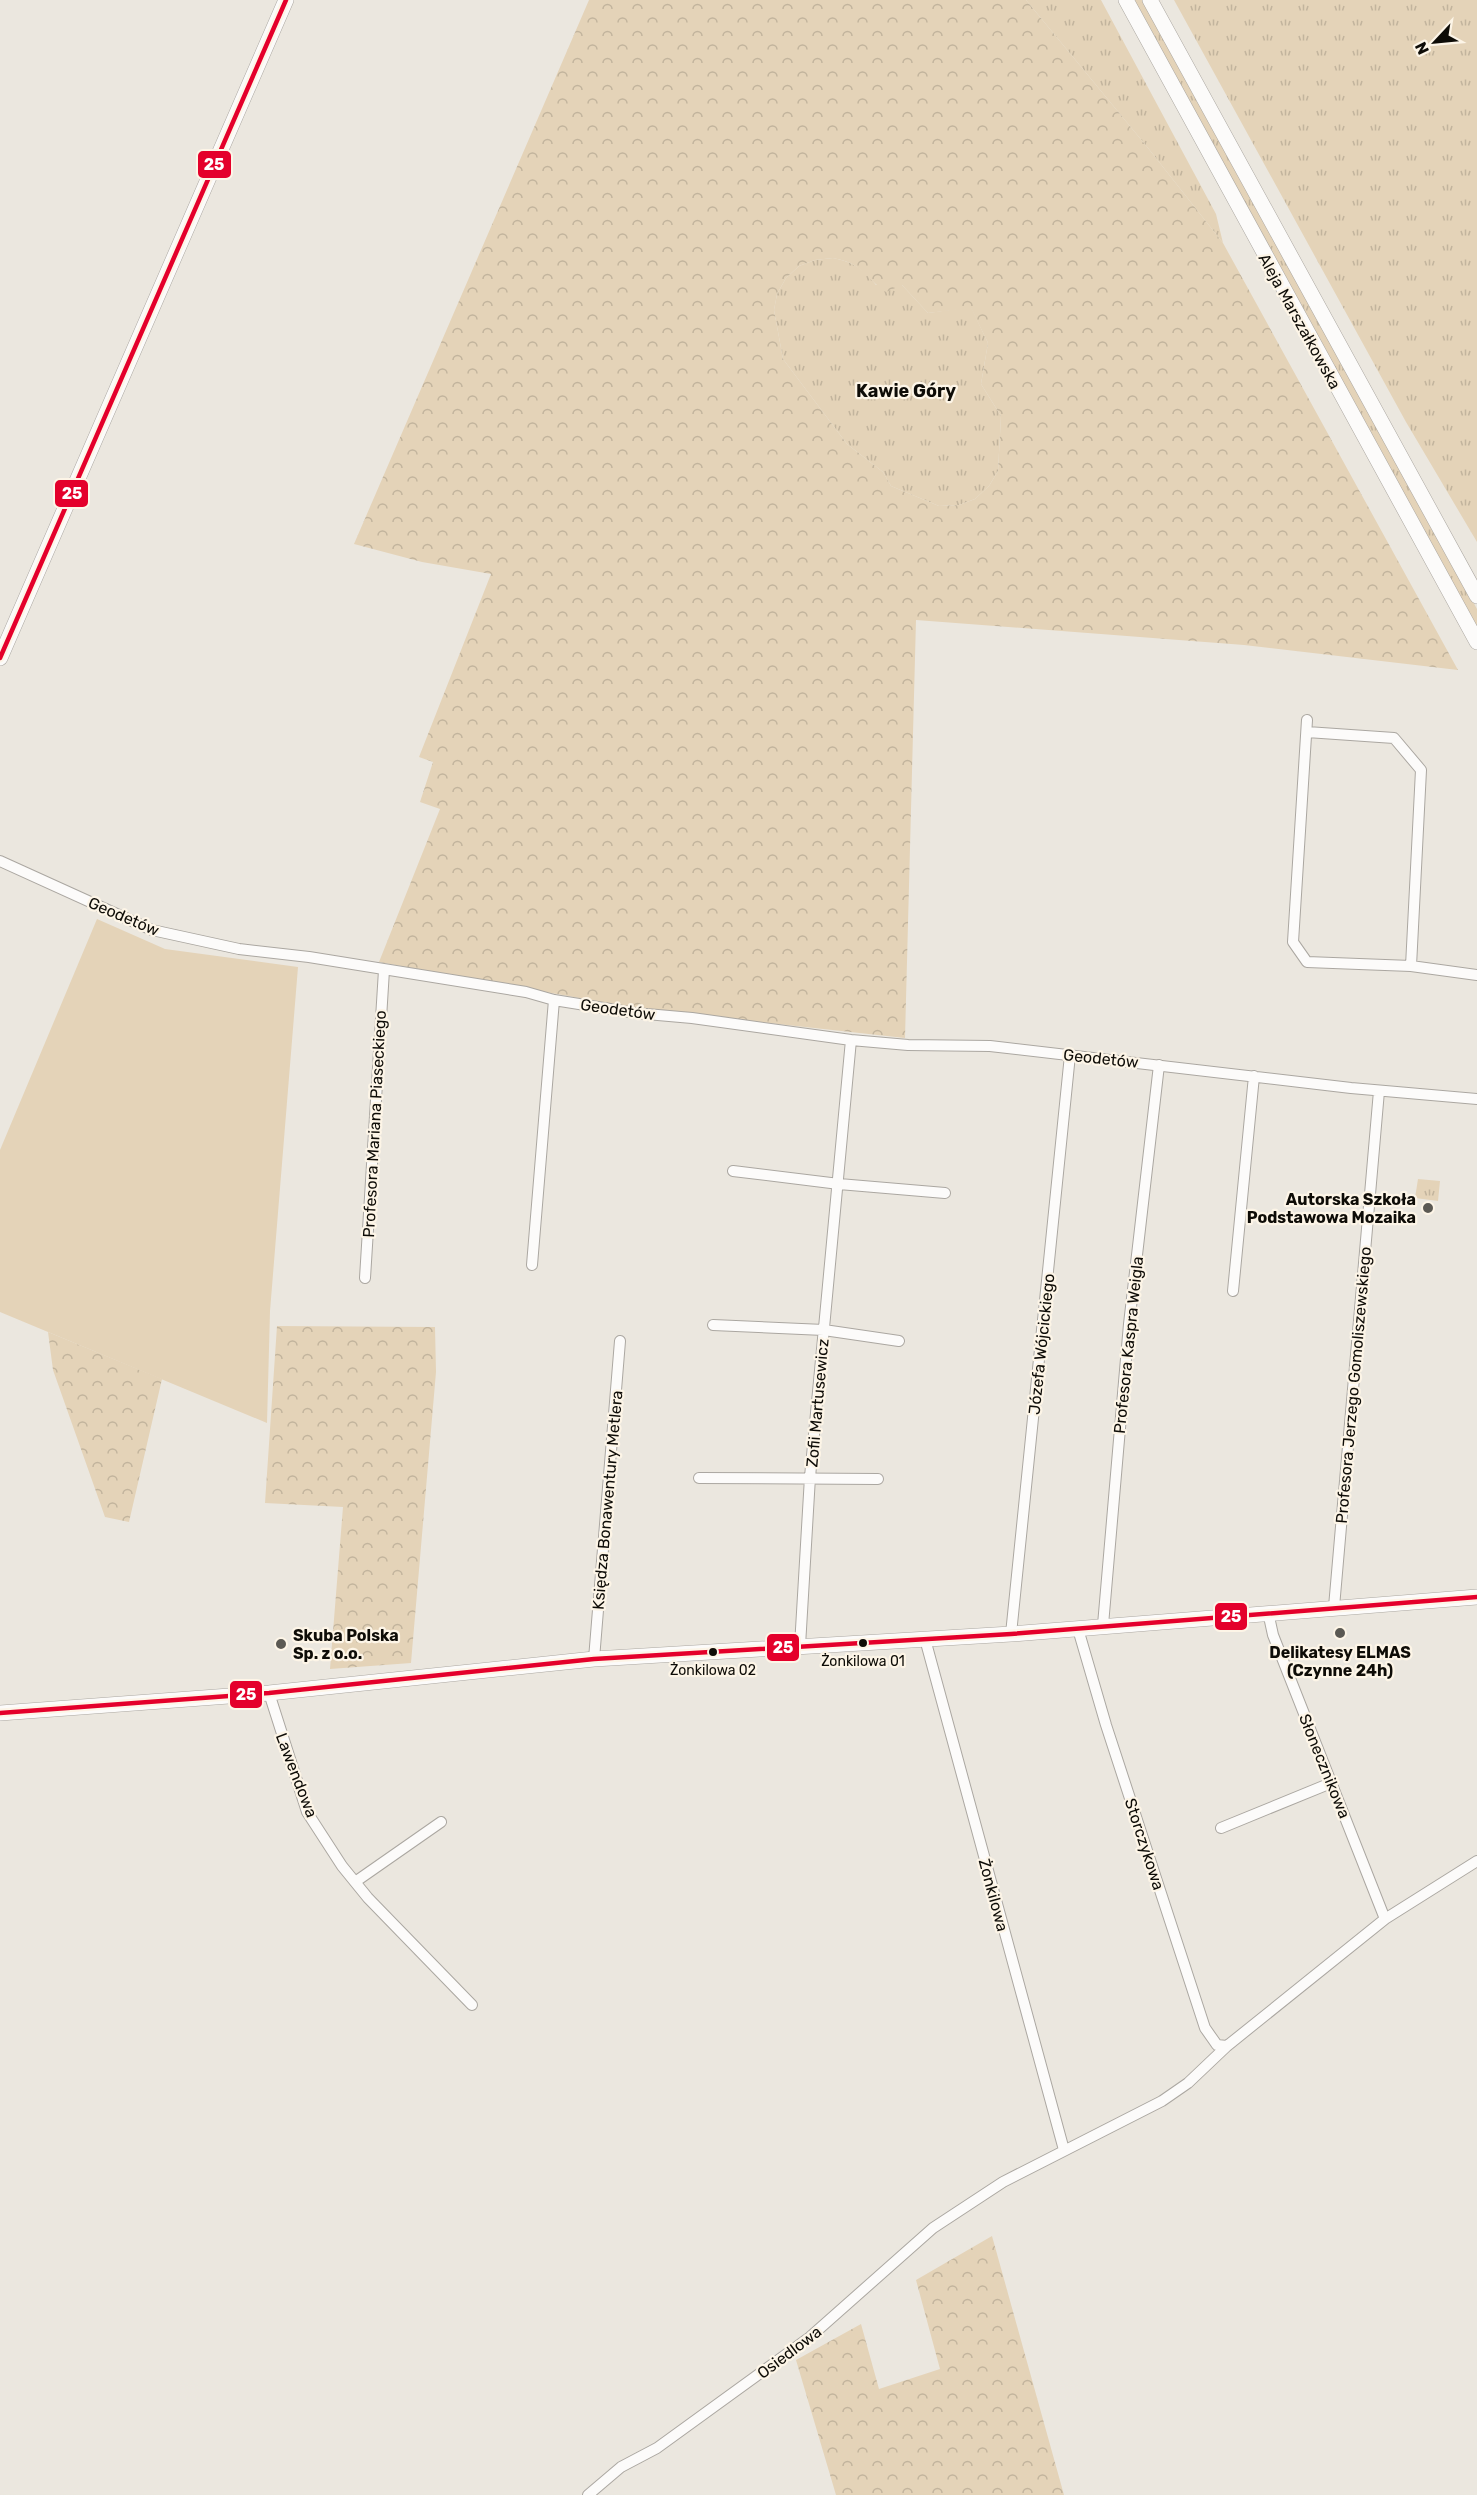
<svg xmlns="http://www.w3.org/2000/svg" width="1477" height="2495" font-family="Rubik,sans-serif">
<defs>
<pattern id="grass-tufts" width="24" height="20" patternUnits="userSpaceOnUse" patternTransform="scale(1.5)"><rect width="24" height="20" fill="#e4d3b8"/><path d="M3 7l-1-3M5 7V3M7 7l1-3M15 17l-1-3M17 17v-4M19 17l1-3" fill="none" stroke="#c2b49d"/></pattern>
<pattern id="forest-crowns" width="20" height="18" patternUnits="userSpaceOnUse" patternTransform="scale(1.5)"><rect width="20" height="18" fill="#e4d3b8"/><path d="M2 6a3 3 0 1 1 6 0M12 15a3 3 0 1 1 6 0" fill="none" stroke="#c2b49d"/></pattern>
</defs>
<rect width="100%" height="100%" fill="#ebe7df"/>
<path fill="url(#grass-tufts)" d="M 1026,0 L 1101,0 L 1216,214 L 1223,243 L 1148,148 Z
M 1132,0 L 1143,0 L 1477,609 L 1477,630 Z
M 1174,0 L 1477,0 L 1477,542 L 1406,422 Z
M 833,258 C 853,262 864,269 876,285 L 902,285 L 928,313 L 971,307 L 988,343 L 981,384 L 1001,416 L 998,471 L 989,486 L 975,499 L 959,505 L 939,506 L 891,486 L 883,472 L 847,444 L 783,359 L 774,310 L 777,294 L 786,278 L 799,266 L 815,260 Z
M 1418,1179 L 1440,1181 L 1438,1201 L 1415,1198 Z"/>
<path fill="url(#forest-crowns)" fill-rule="evenodd" d="M 589,0 L 1026,0 L 1148,148 L 1223,243 L 1458,670 L 1244,645 L 916,620 L 905,1038 L 641,1009 L 379,962 L 440,809 L 420,802 L 433,762 L 419,757 L 491,574 L 422,562 L 354,544 ZM 833,258 C 864,264 863,276 886,292 L 902,285 L 928,313 L 971,308 L 988,343 L 981,384 L 1001,416 L 998,471 L 989,486 L 975,499 L 959,505 L 939,506 L 891,486 L 883,472 L 847,444 L 783,359 L 774,310 L 777,294 L 786,278 L 799,266 L 815,260 Z
M 277,1326 L 435,1327 L 436,1372 L 411,1663 L 330,1669 L 343,1507 L 265,1503 Z
M 48,1332 L 162,1379 L 129,1522 L 105,1517 L 53,1370 Z
M 992,2236 L 1064,2495 L 836,2495 L 796,2360 L 861,2324 L 879,2389 L 940,2369 L 916,2280 Z"/>
<path fill="#e4d3b8" d="M 97,919 L 165,949 L 298,967 L 270,1311 L 267,1423 L 0,1312 L 0,1150 Z"/>
<g fill="none" stroke-linecap="round" stroke-linejoin="round">
<defs>
<path id="street" d="M 1307,720 L 1293,942 L 1307,962 L 1411,966 L 1477,975
M 1307,732 L 1394,738 L 1421,770 L 1411,966
M 0,861 L 152,930 L 239,949 L 309,957 L 526,992 L 554,1000 L 635,1013 L 692,1018 L 851,1040 L 908,1045 L 990,1046 L 1351,1088 L 1477,1099
M 733,1171 L 839,1184 L 945,1193
M 532,1265 L 554,1000
M 365,1278 L 384,970
M 1233,1291 L 1254,1076
M 713,1325 L 824,1330 L 899,1341
M 699,1478 L 878,1479
M 1334,1607 L 1379,1091
M 1268,1612 L 1273,1635 L 1385,1919
M 1103,1625 L 1129,1324 L 1159,1065
M 1078,1629 L 1106,1725 L 1205,2028 L 1217,2045 L 1227,2046
M 1011,1634 L 1070,1055
M 925,1639 L 1064,2150
M 800,1646 L 810,1477 L 851,1040
M 594,1659 L 620,1341
M 269,1693 L 307,1812 L 342,1866 L 368,1898 L 472,2005
M 1221,1828 L 1331,1783
M 355,1882 L 441,1822
M 588,2495 L 621,2467 L 657,2448 L 810,2337 L 933,2228 L 1003,2182 L 1162,2101 L 1188,2083 L 1227,2046 L 1385,1919 L 1477,1861"/>
<path id="secondary" d="M 1126,0 L 1477,642
M 1150,0 L 1477,596
M 0,658 L 286,0
M 0,1713 L 269,1693 L 594,1659 L 1011,1634 L 1477,1597"/>
</defs>
<use href="#street" stroke="#aba7a1" stroke-width="12"/>
<use href="#secondary" stroke="#aba7a1" stroke-width="16"/>
<use href="#street" stroke="#fcfbfa" stroke-width="10"/>
<use href="#secondary" stroke="#fcfbfa" stroke-width="15"/>
<defs>
<path id="bus-1" d="M 0,658 L 286,0
M 0,1713 L 269,1693 L 594,1659 L 1011,1634 L 1477,1597"/>
</defs>
<use href="#bus-1" stroke="#fdf5e7" stroke-width="9"/>
<use href="#bus-1" stroke="#e4002b" stroke-width="4.5"/>
</g>
<g fill="#5b5953" stroke="#fdf5e7" stroke-width="2">
<circle cx="1428" cy="1208" r="6"/>
<circle cx="1340" cy="1633" r="6"/>
<circle cx="281" cy="1644" r="6"/>
</g>
<g fill="#0e0c07" stroke="#fdf5e7" stroke-width="2">
<circle cx="863" cy="1643" r="5"/>
<circle cx="713" cy="1652" r="5"/>
</g>
<g text-anchor="middle" stroke-width="4.5" stroke-linejoin="round" paint-order="stroke">
<g font-size="14" fill="#0e0c07" stroke="#fdf5e7">
<text x="863" y="1666">Żonkilowa 01</text>
<text x="713" y="1675">Żonkilowa 02</text>
</g>
<g font-size="16" fill="#0e0c07" stroke="#fdf5e7">
<text transform="translate(1300 321) rotate(61)" y="6">Aleja Marszałkowska</text>
<text transform="translate(124 916) rotate(23)" y="6">Geodetów</text>
<text transform="translate(618 1009) rotate(8)" y="6">Geodetów</text>
<text transform="translate(1101 1058) rotate(6)" y="6">Geodetów</text>
<text transform="translate(374 1124) rotate(-87)" y="6">Profesora Mariana Piaseckiego</text>
<text transform="translate(1041 1344) rotate(-84)" y="6">Józefa Wójcickiego</text>
<text transform="translate(1128 1345) rotate(-84)" y="6">Profesora Kaspra Weigla</text>
<text transform="translate(1353 1385) rotate(-85)" y="6">Profesora Jerzego Gomoliszewskiego</text>
<text transform="translate(817 1403) rotate(-85)" y="6">Zofii Martusewicz</text>
<text transform="translate(607 1500) rotate(-85)" y="6">Księdza Bonawentury Metlera</text>
<text transform="translate(1325 1766) rotate(68)" y="6">Słonecznikowa</text>
<text transform="translate(297 1775) rotate(69)" y="6">Lawendowa</text>
<text transform="translate(1145 1844) rotate(72)" y="6">Storczykowa</text>
<text transform="translate(994 1895) rotate(75)" y="6">Żonkilowa</text>
<text transform="translate(789 2352) rotate(-37)" y="6">Osiedlowa</text>
</g>
<g font-size="16" font-weight="bold" fill="#0e0c07" stroke="#fdf5e7" text-anchor="end">
<text x="1416" y="1205">Autorska Szkoła<tspan x="1416" dy="18">Podstawowa Mozaika</tspan></text>
<text x="293" y="1641" text-anchor="start">Skuba Polska<tspan x="293" dy="18">Sp. z o.o.</tspan></text>
<text x="1340" y="1658" text-anchor="middle">Delikatesy ELMAS<tspan x="1340" dy="18">(Czynne 24h)</tspan></text>
</g>
<g font-size="18" font-weight="bold" fill="#0e0c07" stroke="#fdf5e7">
<text x="906" y="397">Kawie Góry</text>
</g>
</g>
<g stroke="#fdf5e7" stroke-width="2">
<rect x="197" y="150" width="35" height="29" rx="6" fill="#e4002b"/>
<rect x="54" y="479" width="35" height="29" rx="6" fill="#e4002b"/>
<rect x="1214" y="1602" width="34" height="29" rx="6" fill="#e4002b"/>
<rect x="766" y="1633" width="34" height="29" rx="6" fill="#e4002b"/>
<rect x="229" y="1680" width="34" height="29" rx="6" fill="#e4002b"/>
</g>
<g font-size="16" text-anchor="middle" font-weight="bold" fill="#fff">
<text x="214" y="170">25</text>
<text x="72" y="499">25</text>
<text x="1231" y="1622">25</text>
<text x="783" y="1653">25</text>
<text x="246" y="1700">25</text>
</g>
<g transform="translate(1435 42) rotate(244)" stroke="#fdf5e7" stroke-width="4.5" paint-order="stroke">
<path d="M0-4.5L10 22L0 15L-10 22Z" fill="#0e0c07"/>
<text y="-9" font-size="16" font-weight="bold" text-anchor="middle" fill="#0e0c07">N</text>
</g>
</svg>
